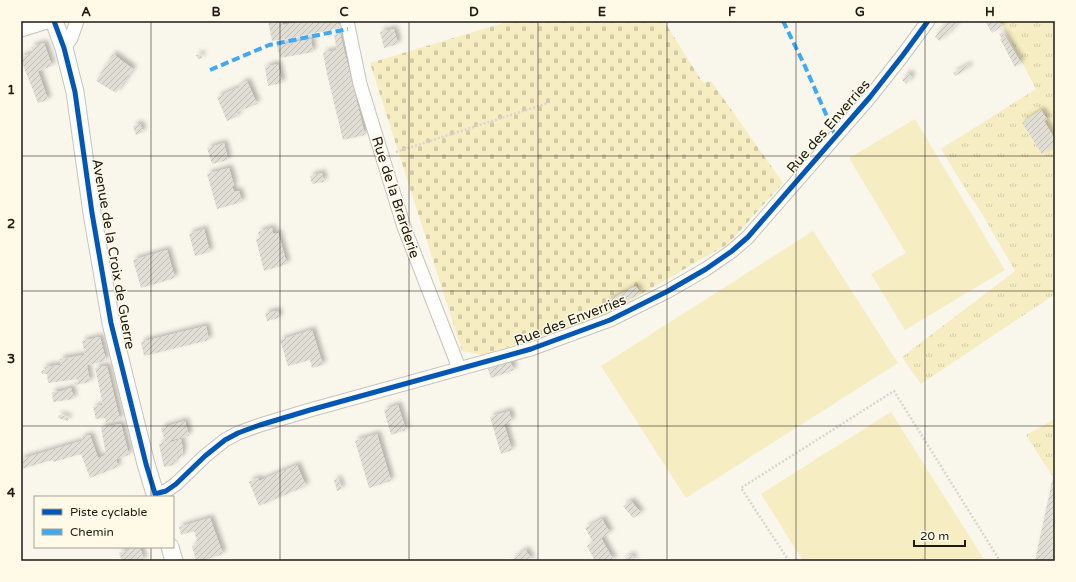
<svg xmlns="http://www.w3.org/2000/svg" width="1076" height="582" font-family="'Varela Round',sans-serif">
<defs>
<pattern id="grass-tufts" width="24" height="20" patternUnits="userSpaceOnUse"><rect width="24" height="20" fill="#f7edc2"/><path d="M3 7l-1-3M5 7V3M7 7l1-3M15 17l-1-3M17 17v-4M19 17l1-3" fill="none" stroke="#d3cba6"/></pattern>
<pattern id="cemetery-stones" width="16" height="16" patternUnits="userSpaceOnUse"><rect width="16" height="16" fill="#f7edc2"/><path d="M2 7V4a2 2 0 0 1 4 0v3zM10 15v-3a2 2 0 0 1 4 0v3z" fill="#d3cba6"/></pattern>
<pattern id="building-hatch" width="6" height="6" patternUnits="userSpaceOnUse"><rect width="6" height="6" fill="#e1ded5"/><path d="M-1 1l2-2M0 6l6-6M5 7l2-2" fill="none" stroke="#c1beb6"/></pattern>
<filter id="shadow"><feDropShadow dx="3.5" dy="-3.5" stdDeviation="2" flood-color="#0004"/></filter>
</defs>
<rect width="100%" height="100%" fill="#f9f6ec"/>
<path fill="url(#grass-tufts)" d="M 1000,21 L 1055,21 L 1055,294 L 921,384 L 902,357 L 1015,271 L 981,212 L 966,190 L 941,149 L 1036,89 Z
M 1055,419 L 1055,477 L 1053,477 L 1026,435 Z"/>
<path fill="url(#cemetery-stones)" d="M 510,21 L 664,21 L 703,83 L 711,81 L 783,183 L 728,244 L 596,320 L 482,355 L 462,351 L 370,63 Z"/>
<path fill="#f7edc2" d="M 915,119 L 1005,270 L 905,330 L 871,274 L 906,253 L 849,158 Z
M 813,231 L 898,363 L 686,498 L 601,366 Z
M 891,412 L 985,561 L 803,561 L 761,494 Z"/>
<path fill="url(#building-hatch)" filter="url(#shadow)" d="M 268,21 L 282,21 L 283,25 L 306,21 L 337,21 L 339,28 L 286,39 L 272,41 Z
M 947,21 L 959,21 L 946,36 L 945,35 L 940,41 L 935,37 Z
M 985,21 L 998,21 L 1002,26 L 992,33 Z
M 394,29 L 398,44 L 384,48 L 380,32 Z
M 1002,32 L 1021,63 L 1015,67 L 1000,39 L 1002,38 L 999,34 Z
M 340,34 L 365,135 L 343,140 L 327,74 L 323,53 L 337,50 L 334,35 Z
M 311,39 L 313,52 L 280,58 L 277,46 Z
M 44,43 L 52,66 L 38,71 L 48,100 L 38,103 L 21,60 L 21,57 L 33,53 L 31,47 Z
M 113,54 L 133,69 L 116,93 L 96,81 Z
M 201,54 L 202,58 L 198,59 L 196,55 Z
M 278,64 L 282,83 L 268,86 L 265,67 Z
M 968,65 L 969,68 L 955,76 L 953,73 Z
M 908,73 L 912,77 L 906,84 L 902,80 Z
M 247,81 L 257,104 L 237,112 L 238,116 L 227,121 L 217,97 L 240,87 L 239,85 Z
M 1041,110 L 1047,119 L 1044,121 L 1055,139 L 1055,145 L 1042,154 L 1022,123 Z
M 140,124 L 143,132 L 136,135 L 133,126 Z
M 224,143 L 228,160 L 212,164 L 207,148 Z
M 229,168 L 234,185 L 232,186 L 234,192 L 239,191 L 242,202 L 217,209 L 207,174 Z
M 322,173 L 324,182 L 312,184 L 310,176 Z
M 272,228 L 273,234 L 278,233 L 287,264 L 264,271 L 256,239 L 260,238 L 258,232 Z
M 204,229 L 210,252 L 195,256 L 189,234 Z
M 167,250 L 175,278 L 141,288 L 133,260 Z
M 636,286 L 640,293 L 610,310 L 606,302 Z
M 278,311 L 279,318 L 267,321 L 265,313 Z
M 206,326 L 209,340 L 144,356 L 141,342 Z
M 312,330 L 323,365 L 312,368 L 310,360 L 288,366 L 280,340 Z
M 100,337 L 106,361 L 87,365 L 90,382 L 75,385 L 74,382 L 78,382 L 78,379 L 48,383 L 47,374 L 42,374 L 41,371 L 45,370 L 44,367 L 61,365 L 60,359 L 85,355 L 82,341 Z
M 510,361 L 514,370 L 491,378 L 488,369 Z
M 107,366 L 120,420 L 106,422 L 105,418 L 96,419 L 93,407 L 103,405 L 95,368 Z
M 71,388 L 74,399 L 53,402 L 52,392 L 62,391 Z
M 398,405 L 406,430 L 391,435 L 384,410 Z
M 509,411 L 512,421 L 504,424 L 512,450 L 501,454 L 490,417 Z
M 59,415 L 61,415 L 69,418 L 68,421 L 58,418 Z
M 185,421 L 189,436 L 171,440 L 171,442 L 181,439 L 183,450 L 181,458 L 173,460 L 174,465 L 164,467 L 159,444 L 165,442 L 161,428 Z
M 121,424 L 129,455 L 116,459 L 118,467 L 90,478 L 81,454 L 53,462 L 52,460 L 21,469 L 21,459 L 82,441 L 81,438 L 90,435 L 98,458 L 106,455 L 101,427 Z
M 377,434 L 391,481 L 369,488 L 355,441 Z
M 297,465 L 306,486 L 259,506 L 249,482 L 258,478 L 259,481 Z
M 1053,477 L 1055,477 L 1055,561 L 1035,561 Z
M 338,479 L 342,489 L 337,491 L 334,480 Z
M 631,501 L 641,513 L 633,518 L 623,506 Z
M 210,518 L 223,554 L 202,561 L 196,561 L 192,546 L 198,544 L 194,531 L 181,535 L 179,527 Z
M 602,519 L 610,533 L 601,538 L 614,561 L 595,561 L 587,546 L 593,542 L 585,528 Z
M 129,547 L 140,547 L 144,561 L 122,561 L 119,553 L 130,550 Z
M 526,550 L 532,561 L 510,561 L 518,556 L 517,555 Z
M 631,555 L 635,561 L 621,561 Z"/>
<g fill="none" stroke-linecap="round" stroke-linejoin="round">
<defs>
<path id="minor" d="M 347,21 L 360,84 L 404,227 L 459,368
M 21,30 L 50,21
M 64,48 L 71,38 L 77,21
M 155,494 L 166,491 L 176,484 L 205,456 L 225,440 L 238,433 L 260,425 L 310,410 L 531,349 L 610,320 L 668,291 L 706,269 L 732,251 L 748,237 L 870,97 L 903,55 L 928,21"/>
<path id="tertiary" d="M 54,21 L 64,48 L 75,92 L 92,213 L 111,323 L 146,464 L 156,497
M 170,547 L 174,561"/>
</defs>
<use href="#minor" stroke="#c6c3bb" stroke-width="15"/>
<use href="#tertiary" stroke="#c6c3bb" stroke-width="19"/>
<path stroke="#d7d6d2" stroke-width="2.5" stroke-dasharray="2 2" stroke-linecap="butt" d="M 396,152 L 548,103
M 789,561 L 741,488 L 894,391 L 1000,561"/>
<use href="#minor" stroke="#fefefc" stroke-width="13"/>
<use href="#tertiary" stroke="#fefefc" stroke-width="17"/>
<path stroke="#3fa9f5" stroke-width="4" stroke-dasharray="8 4" stroke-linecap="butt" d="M 783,21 L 804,64 L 836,137
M 210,70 L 269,45 L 348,29"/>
<defs>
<path id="cycleway" d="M 54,21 L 64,48 L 75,92 L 92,213 L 111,323 L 146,464 L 156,497
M 155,494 L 166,491 L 176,484 L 205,456 L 225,440 L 238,433 L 260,425 L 310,410 L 531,349 L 610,320 L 668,291 L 706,269 L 732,251 L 748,237 L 870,97 L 903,55 L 928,21"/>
</defs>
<use href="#cycleway" stroke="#fefae7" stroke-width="8"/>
<use href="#cycleway" stroke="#0057b8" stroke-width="5"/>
</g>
<path fill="none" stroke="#1d1b13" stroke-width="1" stroke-opacity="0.55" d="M 151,21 L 151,497M 280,21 L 280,561M 409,21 L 409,561M 538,21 L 538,561M 667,21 L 667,561M 796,21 L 796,561M 925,21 L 925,561M 21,156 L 1055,156M 21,291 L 1055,291M 21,426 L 1055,426M 151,547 L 151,561"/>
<g text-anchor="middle" stroke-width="3" stroke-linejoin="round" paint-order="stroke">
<g font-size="14" fill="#1d1b13" stroke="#fefae7">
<text transform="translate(828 126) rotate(-49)" y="5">Rue des Enverries</text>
<text transform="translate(396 197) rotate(72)" y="5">Rue de la Brarderie</text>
<text transform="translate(114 254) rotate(80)" y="5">Avenue de la Croix de Guerre</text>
<text transform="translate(570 320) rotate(-21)" y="5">Rue des Enverries</text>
</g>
</g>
<rect width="1076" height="582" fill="none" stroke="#fefae7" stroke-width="44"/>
<rect x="34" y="496" width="140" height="52" fill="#fefae7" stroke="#a4a192"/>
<rect x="42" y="509" width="20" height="6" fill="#0057b8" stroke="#a4a192"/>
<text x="70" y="516" font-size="12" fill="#1d1b13">Piste cyclable</text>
<rect x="42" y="529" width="20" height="6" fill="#3fa9f5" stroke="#a4a192"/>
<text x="70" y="536" font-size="12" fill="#1d1b13">Chemin</text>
<path d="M914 540v6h51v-6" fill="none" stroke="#1d1b13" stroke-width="2"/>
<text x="920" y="540" font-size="12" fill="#1d1b13" stroke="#fefae7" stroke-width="3" paint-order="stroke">20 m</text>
<rect x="22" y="22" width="1032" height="538" fill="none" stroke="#1d1b13" stroke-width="1.5"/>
<g font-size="13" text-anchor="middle" font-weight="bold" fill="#1d1b13">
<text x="86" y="16">A</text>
<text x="216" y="16">B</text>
<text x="344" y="16">C</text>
<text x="474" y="16">D</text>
<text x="602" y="16">E</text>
<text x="732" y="16">F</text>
<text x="860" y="16">G</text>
<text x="990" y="16">H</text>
<text x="11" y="94">1</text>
<text x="11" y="228">2</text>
<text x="11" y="363">3</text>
<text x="11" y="497">4</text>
</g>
</svg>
